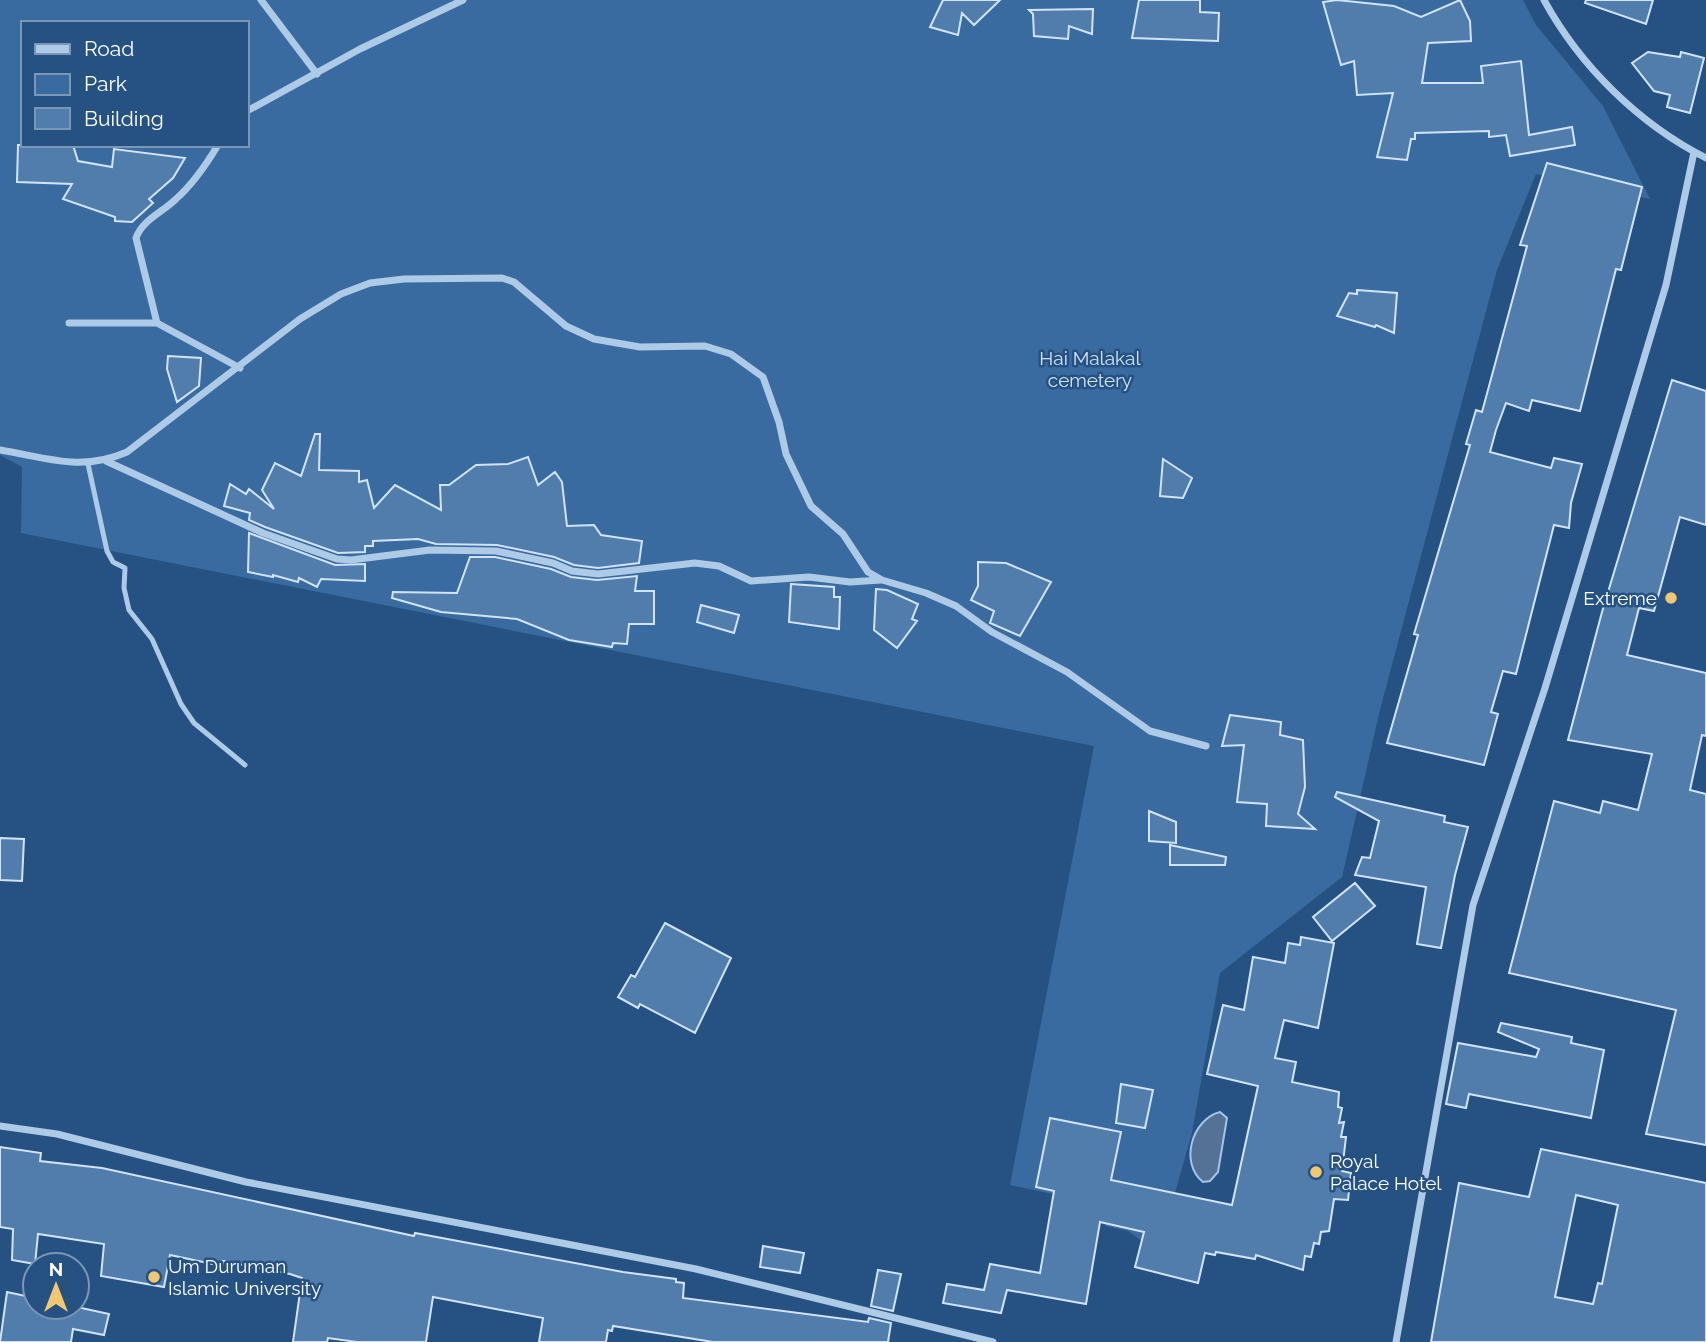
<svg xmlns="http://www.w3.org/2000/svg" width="1706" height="1342" font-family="Raleway,sans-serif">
<rect width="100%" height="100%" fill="#255183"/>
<path fill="#396ba0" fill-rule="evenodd" d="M 0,0 L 1523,0 L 1536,25 L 1603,106 L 1650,199 L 1536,174 L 1497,270 L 1380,710 L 1342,877 L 1220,973 L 1192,1133 L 1158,1253 L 1128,1231 L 1105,1226 L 1109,1206 L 1010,1185 L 1094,746 L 21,533 L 22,467 L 0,455 ZM 23,23 L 247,23 L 247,145 L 23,145 Z"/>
<path fill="#537296" stroke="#a2c5e8" stroke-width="2" d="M 1220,1112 L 1227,1118 L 1218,1172 L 1210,1181 L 1203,1182 C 1179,1163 1192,1119 1220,1112 Z"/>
<path fill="#517dad" stroke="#d1e3f6" stroke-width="2" fill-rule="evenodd" d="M 943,0 L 1000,0 L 974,25 L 962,13 L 958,35 L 930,27 Z
M 1139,0 L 1200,0 L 1200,12 L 1219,13 L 1218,41 L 1132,38 Z
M 1337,0 L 1394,6 L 1421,17 L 1460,0 L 1470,21 L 1471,41 L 1428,43 L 1422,83 L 1483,83 L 1481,66 L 1521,61 L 1529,135 L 1572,127 L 1575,145 L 1510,156 L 1506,135 L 1489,137 L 1489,131 L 1415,133 L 1415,139 L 1411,139 L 1407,160 L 1377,157 L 1393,93 L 1357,95 L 1354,61 L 1341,65 L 1323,2 Z
M 1586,0 L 1653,0 L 1646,24 L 1585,3 Z
M 1093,9 L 1092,34 L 1069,26 L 1068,39 L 1034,36 L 1033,14 L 1029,10 Z
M 1648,52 L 1680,57 L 1681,52 L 1704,58 L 1690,113 L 1667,107 L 1670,95 L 1654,91 L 1632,63 Z
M 18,145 L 73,145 L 78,161 L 112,167 L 114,149 L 185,158 L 173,178 L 149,199 L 153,203 L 132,222 L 115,221 L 115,217 L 63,199 L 72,184 L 17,182 Z
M 1547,163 L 1642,187 L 1621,270 L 1616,269 L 1580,411 L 1532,400 L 1529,411 L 1506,403 L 1496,430 L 1490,452 L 1551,468 L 1554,458 L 1582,464 L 1571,503 L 1569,528 L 1554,525 L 1516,674 L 1503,671 L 1491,712 L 1498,714 L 1484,765 L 1387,743 L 1418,635 L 1414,634 L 1470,445 L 1466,444 L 1476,410 L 1482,412 L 1527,246 L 1520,245 Z
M 1357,290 L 1397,293 L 1394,333 L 1376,325 L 1375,327 L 1337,316 L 1349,293 L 1357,294 Z
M 168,356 L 201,358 L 199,386 L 177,402 L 167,369 Z
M 1672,380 L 1706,391 L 1706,525 L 1680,517 L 1654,611 L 1639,608 L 1627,655 L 1706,673 L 1706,736 L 1702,735 L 1690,790 L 1706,794 L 1706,1145 L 1646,1134 L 1676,1010 L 1509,973 L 1554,801 L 1600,813 L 1603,801 L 1638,810 L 1652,754 L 1568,740 L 1602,612 Z
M 315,434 L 320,434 L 319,470 L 359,471 L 359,482 L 367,480 L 374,508 L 395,485 L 441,510 L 440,485 L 449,485 L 476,465 L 508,464 L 528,457 L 538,485 L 555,472 L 562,482 L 567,526 L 594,525 L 601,535 L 642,541 L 639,563 L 598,568 L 574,565 L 554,557 L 497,545 L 436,544 L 418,539 L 373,541 L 373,546 L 365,546 L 365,552 L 338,553 L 265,527 L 249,520 L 250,513 L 224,506 L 230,484 L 246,494 L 249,489 L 274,509 L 262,490 L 275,463 L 301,476 Z
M 1163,459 L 1192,478 L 1183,498 L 1160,496 Z
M 249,533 L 335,565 L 365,564 L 365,581 L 321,579 L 317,587 L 299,578 L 298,582 L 273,575 L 273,577 L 248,572 Z
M 470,557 L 495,557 L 551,569 L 571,577 L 597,580 L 637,576 L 635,591 L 654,591 L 654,624 L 629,624 L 627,644 L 613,643 L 612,647 L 569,640 L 517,619 L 441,612 L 392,598 L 393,592 L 457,593 Z
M 978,562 L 1006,563 L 1051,582 L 1020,636 L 990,623 L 994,611 L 971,600 L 978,586 Z
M 791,584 L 834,587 L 834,597 L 840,597 L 839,629 L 789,622 Z
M 876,589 L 887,590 L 918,604 L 912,619 L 917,621 L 897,648 L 874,630 Z
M 701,605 L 739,615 L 734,633 L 697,622 Z
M 1230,715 L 1281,722 L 1280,735 L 1303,740 L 1305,787 L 1298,814 L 1315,829 L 1266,826 L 1267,804 L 1237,802 L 1244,745 L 1222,746 Z
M 1337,792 L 1445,816 L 1444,822 L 1468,827 L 1455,875 L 1441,948 L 1417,944 L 1426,887 L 1355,875 L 1362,857 L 1370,858 L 1379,821 L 1335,797 Z
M 1149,811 L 1176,822 L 1176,843 L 1149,841 Z
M 0,838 L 24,839 L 22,881 L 0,880 Z
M 1170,845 L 1226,857 L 1225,865 L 1170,865 Z
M 1355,883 L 1375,906 L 1332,941 L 1313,917 Z
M 665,923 L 731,958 L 695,1033 L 640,1004 L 638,1008 L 618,997 L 631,975 L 635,977 Z
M 1301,937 L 1334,943 L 1318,1028 L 1284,1020 L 1275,1058 L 1296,1062 L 1292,1082 L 1339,1092 L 1338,1107 L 1342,1108 L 1339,1123 L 1344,1122 L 1341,1137 L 1346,1137 L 1342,1171 L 1351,1173 L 1348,1200 L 1334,1199 L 1329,1231 L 1321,1232 L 1319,1244 L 1314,1243 L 1311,1257 L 1305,1256 L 1303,1270 L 1256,1255 L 1255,1259 L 1216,1252 L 1215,1255 L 1205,1253 L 1198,1283 L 1135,1267 L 1144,1232 L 1100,1222 L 1086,1304 L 1007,1290 L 1001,1313 L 943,1303 L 947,1284 L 984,1290 L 990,1264 L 1040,1273 L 1054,1191 L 1036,1187 L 1050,1118 L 1121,1132 L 1111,1180 L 1232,1205 L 1258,1086 L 1207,1074 L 1223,1005 L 1244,1010 L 1253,957 L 1285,963 L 1288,943 L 1300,945 Z
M 1501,1023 L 1572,1037 L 1571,1043 L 1604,1050 L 1591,1118 L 1469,1094 L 1466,1108 L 1446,1104 L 1458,1043 L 1536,1057 L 1539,1049 L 1498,1032 Z
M 1121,1084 L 1153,1090 L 1145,1128 L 1116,1123 Z
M 0,1147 L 41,1153 L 40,1161 L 102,1168 L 414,1236 L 415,1233 L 623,1272 L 676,1279 L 676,1282 L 684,1283 L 683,1298 L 868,1322 L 869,1318 L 891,1323 L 888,1342 L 713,1342 L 613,1326 L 612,1331 L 608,1330 L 606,1342 L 539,1342 L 543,1318 L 433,1297 L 426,1342 L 357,1342 L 328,1338 L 327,1342 L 293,1342 L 302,1278 L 290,1274 L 223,1261 L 222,1266 L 170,1255 L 164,1287 L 101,1276 L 104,1244 L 38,1234 L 35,1264 L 12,1260 L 13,1229 L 0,1227 Z
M 1541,1149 L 1706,1183 L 1706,1342 L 1431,1342 L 1459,1183 L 1529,1197 ZM 1576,1195 L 1618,1205 L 1602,1284 L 1598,1283 L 1593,1304 L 1555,1297 Z
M 763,1246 L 804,1253 L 800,1273 L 760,1267 Z
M 878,1270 L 901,1274 L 893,1311 L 871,1306 Z
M 7,1292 L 35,1298 L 35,1307 L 44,1309 L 77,1307 L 109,1314 L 104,1335 L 73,1329 L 71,1342 L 0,1342 Z"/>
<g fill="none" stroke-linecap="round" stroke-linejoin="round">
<path stroke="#adcae7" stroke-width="5" d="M 88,464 L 107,551 L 113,562 L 125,568 L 124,588 L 129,610 L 152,639 L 181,704 L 194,723 L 245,765"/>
<path stroke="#adcae7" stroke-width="7" d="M 261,0 L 317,74
M 1544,0 C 1580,66 1639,124 1706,158
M 247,111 L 360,49 L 463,0
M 69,323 L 157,323 L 240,368
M 157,323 L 136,238 C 142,220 163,212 176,199 C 193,184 206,165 218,145
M 0,450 C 48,458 81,472 127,452 L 300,319 L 341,294 L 370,283 L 404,279 L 502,278 L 514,282 L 566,326 L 594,339 L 640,347 L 705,346 L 731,354 L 763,377 L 779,422 L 786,454 L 811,506 L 843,534 L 868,572 L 882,580 L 926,593 L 956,606 L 992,632 L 1067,672 L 1150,731 L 1206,746
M 106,461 L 263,533 L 337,559 L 351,560 L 430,550 L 496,551 L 553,563 L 572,571 L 598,574 L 695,563 L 719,566 L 751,581 L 809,577 L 850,582 L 881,580
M 0,1126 L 57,1134 L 246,1182 L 696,1269 L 993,1342
M 1396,1342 L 1473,905 L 1545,688 L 1666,285 L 1694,152"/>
</g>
<g fill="#f1c871" stroke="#255183" stroke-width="2.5">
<circle cx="1671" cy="598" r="7"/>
<circle cx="1316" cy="1172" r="7"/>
<circle cx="154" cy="1277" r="7"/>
</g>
<g text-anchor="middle" stroke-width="5" stroke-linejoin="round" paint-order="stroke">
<g font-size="19" fill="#d1e3f6" stroke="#255183">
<text x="1090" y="365">Hai Malakal<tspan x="1090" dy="22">cemetery</tspan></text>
</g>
<g font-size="19" fill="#fff" stroke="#255183" text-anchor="start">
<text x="1657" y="605" text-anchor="end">Extreme</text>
<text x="1330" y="1168">Royal<tspan x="1330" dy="22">Palace Hotel</tspan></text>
<text x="168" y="1273">Um Duruman<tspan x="168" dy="22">Islamic University</tspan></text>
</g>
</g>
<rect x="21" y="21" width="228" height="126" fill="#255183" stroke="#7c97b5" stroke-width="2"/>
<rect x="35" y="44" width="35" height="10" fill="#adcae7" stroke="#7c97b5" stroke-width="2"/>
<text x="84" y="56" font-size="21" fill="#ffffff">Road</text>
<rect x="35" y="74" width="35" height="21" fill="#396ba0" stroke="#7c97b5" stroke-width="2"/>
<text x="84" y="91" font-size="21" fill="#ffffff">Park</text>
<rect x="35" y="108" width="35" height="21" fill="#517dad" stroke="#7c97b5" stroke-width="2"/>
<text x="84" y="126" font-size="21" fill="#ffffff">Building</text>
<g transform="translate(56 1286)"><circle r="33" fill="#255183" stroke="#7c97b5" stroke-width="2"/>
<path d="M0-5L12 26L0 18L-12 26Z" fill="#f1c871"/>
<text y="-10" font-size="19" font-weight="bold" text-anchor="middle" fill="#ffffff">N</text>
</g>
</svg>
